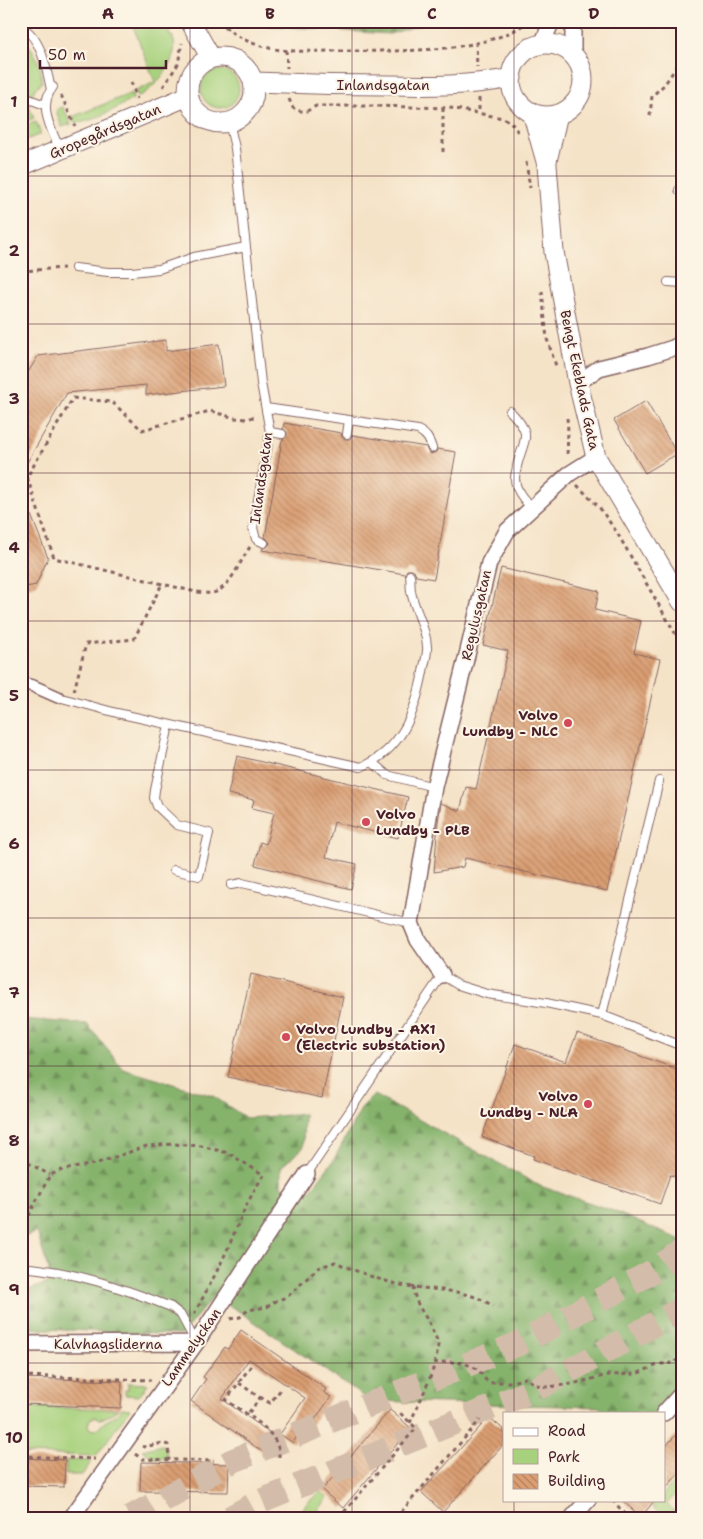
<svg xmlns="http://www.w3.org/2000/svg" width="703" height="1539" font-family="'Shantell Sans',sans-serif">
<defs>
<pattern id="forest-firs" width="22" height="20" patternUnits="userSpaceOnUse" patternTransform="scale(1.25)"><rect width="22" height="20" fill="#85b36c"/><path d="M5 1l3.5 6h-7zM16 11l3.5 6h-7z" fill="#6f9159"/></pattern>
<pattern id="building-back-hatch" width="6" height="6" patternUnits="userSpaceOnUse" patternTransform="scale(1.25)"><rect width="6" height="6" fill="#da9e72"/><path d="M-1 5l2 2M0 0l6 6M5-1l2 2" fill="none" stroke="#b3805e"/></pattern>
</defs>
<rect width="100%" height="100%" fill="#fcf5e5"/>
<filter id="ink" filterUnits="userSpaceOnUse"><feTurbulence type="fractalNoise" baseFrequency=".02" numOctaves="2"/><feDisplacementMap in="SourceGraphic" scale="10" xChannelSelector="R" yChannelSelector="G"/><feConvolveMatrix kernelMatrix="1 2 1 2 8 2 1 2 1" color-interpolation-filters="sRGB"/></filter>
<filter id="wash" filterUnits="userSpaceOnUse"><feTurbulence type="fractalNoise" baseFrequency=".0096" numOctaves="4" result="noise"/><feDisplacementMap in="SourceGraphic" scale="20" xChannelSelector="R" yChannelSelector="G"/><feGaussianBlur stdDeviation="1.12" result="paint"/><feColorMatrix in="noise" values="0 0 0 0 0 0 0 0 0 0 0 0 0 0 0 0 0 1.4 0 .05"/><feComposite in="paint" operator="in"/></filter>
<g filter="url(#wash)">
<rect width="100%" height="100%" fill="#f5e3c8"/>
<path fill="#a7d17d" stroke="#787854" d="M 131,21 L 163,21 L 170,32 L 169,34 L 170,36 L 172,36 C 180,51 166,75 154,85 C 150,90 144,93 138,97 L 136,91 L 155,82 Z
M 21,37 C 35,49 41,64 42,83 L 36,87 L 32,95 L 21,90 Z
M201 89a19 19 0 1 1 38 0a19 19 0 1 1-38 0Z
M 132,93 L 133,99 C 120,106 87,126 74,122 L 72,117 Z
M 21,103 L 28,104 L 34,118 L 21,123 Z
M 63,107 L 71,124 L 62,127 L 56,110 Z
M 36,122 L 41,134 L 21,142 L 21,127 Z
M 128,1383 L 148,1384 L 139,1396 L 125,1395 L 125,1390 L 128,1390 Z
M 21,1407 L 118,1409 L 112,1414 L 99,1420 L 95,1417 L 90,1419 L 88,1425 L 89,1428 L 93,1430 L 98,1429 C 104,1419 116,1419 122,1408 L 130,1409 L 96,1456 L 21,1454 Z
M 162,1445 L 166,1447 L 167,1458 L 154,1458 L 142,1450 Z
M 66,1460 L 92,1461 L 82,1475 L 66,1475 Z
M 682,1473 L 682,1487 L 667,1504 L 678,1515 L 675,1518 L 661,1518 L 662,1515 L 652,1507 L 658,1500 L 664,1500 L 664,1493 Z
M 321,1491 L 328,1498 L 312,1518 L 298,1518 L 306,1504 Z"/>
<path fill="url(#forest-firs)" stroke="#68694c" d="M 240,21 L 433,21 L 390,34 L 243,24 Z
M 21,1019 L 87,1024 L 123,1069 L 213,1096 L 246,1118 L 304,1114 L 303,1148 L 281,1167 L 281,1187 L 310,1191 L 333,1161 L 362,1107 L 374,1095 L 540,1186 L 611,1210 L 682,1241 L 682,1387 L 659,1413 L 605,1413 L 599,1407 L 370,1401 L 234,1308 L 212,1298 L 181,1335 L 21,1328 L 21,1292 L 52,1282 L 37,1232 L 21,1238 Z"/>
<g id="blocks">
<path fill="url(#building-back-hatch)" d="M 166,340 L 166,351 L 219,344 L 224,386 L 146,395 L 146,385 L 67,393 L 21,473 L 21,384 L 38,356 Z
M 646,401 L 677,454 L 645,473 L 614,420 Z
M 284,423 L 341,433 L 342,437 L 346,439 L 350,439 L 353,435 L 426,447 L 428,452 L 431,454 L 436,452 L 437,449 L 456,452 L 434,579 L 416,576 L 415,572 L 412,570 L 407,570 L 405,574 L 262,550 L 263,548 L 267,547 L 270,543 L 268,540 L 265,537 L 282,440 L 284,439 L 287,435 L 287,432 L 283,429 Z
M 21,492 L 22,492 L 48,558 L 36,585 L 21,588 Z
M 501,568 L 599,591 L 595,610 L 641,621 L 634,653 L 660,659 L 607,891 L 465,858 L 463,867 L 434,872 L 438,822 L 441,803 L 460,811 L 466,787 L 476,789 L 508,651 L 483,645 Z
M 237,756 L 408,797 L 398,838 L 334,822 L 326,857 L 357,864 L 351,889 L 255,865 L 260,842 L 266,844 L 274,813 L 252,808 L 254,800 L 228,794 Z
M 251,974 L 343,997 L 322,1098 L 228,1077 Z
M 577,1033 L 682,1071 L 682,1179 L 670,1175 L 660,1204 L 533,1159 L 534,1156 L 482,1137 L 515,1044 L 566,1062 Z
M 241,1330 L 326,1389 L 324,1392 L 331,1397 L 301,1439 L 297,1436 L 293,1443 L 280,1434 L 305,1398 L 249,1359 L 222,1399 L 269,1432 L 267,1455 L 191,1401 L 206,1379 L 203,1377 L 225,1347 L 228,1349 Z
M 21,1378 L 122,1381 L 121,1408 L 21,1404 Z
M 390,1410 L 411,1428 L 343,1508 L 322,1490 Z
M 489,1417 L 504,1430 L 504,1444 L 443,1512 L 421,1492 Z
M 682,1428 L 682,1470 L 664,1490 L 664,1448 Z
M 21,1458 L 65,1460 L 64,1487 L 21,1486 Z
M 141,1462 L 229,1464 L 228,1492 L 140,1491 Z
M 622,1500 L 655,1500 L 641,1517 Z"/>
</g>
</g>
<g filter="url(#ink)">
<use href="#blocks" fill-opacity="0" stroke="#866462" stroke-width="1"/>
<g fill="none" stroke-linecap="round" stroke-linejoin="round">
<path stroke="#d3bca9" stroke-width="25" stroke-dasharray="25 12" stroke-linecap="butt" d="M 130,1518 L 232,1461 L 520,1343 L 652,1272 L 682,1251
M 230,1518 L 257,1503 L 536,1389 L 682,1309"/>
<defs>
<path id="service" d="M 21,27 C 41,36 47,70 51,90
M 53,87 C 37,107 52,130 60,150
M 21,96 L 45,105
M 229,122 L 235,148 L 261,383 L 270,432 L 253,528 L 256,539 L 264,543
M 679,190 L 682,190
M 75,268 L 108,272 L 132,272 L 159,269 L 194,257 L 246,247
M 668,282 L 682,283
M 266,408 L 418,430 C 427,435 429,439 432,448
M 510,411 C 534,436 524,437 517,466 C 517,470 515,474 515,478 C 515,490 524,499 531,508
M 270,432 L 282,434
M 347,434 L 349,420
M 58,697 L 117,713 L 361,767 C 402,750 415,713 423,672 C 424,664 428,654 427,646 C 426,626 414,610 411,591 C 410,586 411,580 410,575
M 169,725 L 155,790 L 154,798 L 157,806 L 177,825 L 209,833 L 199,876 L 174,870
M 372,762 L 387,775 L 434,787
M 231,885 L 242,883 L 411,923
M 602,1015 L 659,781
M 307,1174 L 442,975 L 458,985 L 487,994 L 546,1003 L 602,1015 L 682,1046
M 21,1267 C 73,1271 123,1288 171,1307 L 181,1315 L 196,1343"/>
<path id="pedestrian" d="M 21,683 L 33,686 L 58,697"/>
<path id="minor" d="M 542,44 L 552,21
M 573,55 L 573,21
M 578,383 L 599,368 L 648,356 L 673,348 L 682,343
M 442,975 L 418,940 L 411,923 L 434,787 L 468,651 L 489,563 L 507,531 L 569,474 L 596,457
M 21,1344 L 196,1343
M 664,1413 L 681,1394
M 71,1518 L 196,1343 L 307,1174
M 572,1518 L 588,1500"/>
<path id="tertiary" d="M 190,21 L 211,58
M511 80a36 36 0 1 1 72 0a36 36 0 1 1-72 0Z
M188 90a33 33 0 1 1 66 0a33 33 0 1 1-66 0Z
M 254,82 C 299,84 344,85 389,85 C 430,86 470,86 512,78
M 532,112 L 547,165 L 554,252 L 578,383 L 596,457 L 682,602
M 547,161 L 558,114
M 21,166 L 188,96"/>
</defs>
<use href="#service" stroke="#866462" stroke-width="10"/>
<use href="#pedestrian" stroke="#866462" stroke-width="14"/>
<use href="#minor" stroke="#866462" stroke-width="18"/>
<use href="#tertiary" stroke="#866462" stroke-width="21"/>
<path stroke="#866462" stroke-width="3" stroke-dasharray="4 4" stroke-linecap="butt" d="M 219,21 C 231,34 248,43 265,47 C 288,53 315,51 338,51 C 388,51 489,55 528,21
M 476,42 L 477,67
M 286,50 L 287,68
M 131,82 L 137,99
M 163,87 L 178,64 L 182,43
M 61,95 L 75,126
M 479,98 L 479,113
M 289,99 L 293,108 L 300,111 L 307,111 L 316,106 L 375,106 L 450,108 L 503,118 L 510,121 L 518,132
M 443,108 L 443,153
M 650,116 L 652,96 L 664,85 L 682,59
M 526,162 L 530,188
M 21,271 L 64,268
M 542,291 L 547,339 L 556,366
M 567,418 L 568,431 L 567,457
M 577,485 L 599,507 L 616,531 L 682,645
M 250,547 C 241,559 229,591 212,593 C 207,594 201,592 196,592 L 54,558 L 27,477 L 73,398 L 112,402 L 142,430 L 210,411 L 235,418 L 247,419 L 256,416 L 256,415
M 74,691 L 86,644 L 134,639 L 162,584
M 21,1159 L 50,1175
M 21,1230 L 50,1175 L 62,1170 L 95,1164 L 147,1146 L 174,1144 L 201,1146 L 228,1153 L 264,1175 C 248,1198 239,1222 228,1248 C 218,1270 206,1292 194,1314
M 230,1319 L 240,1317 L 248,1310 L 267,1307 L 274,1302 L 288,1296 L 318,1268 L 335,1262 C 354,1270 373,1278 393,1283 C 426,1292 463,1286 493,1306
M 434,1363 C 448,1361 468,1361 479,1371 C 483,1375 484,1380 490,1383 L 500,1382 L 512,1382 L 525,1378 L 537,1385 L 545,1387 L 557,1386 L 572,1384 L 608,1375 L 636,1374 L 660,1364 L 674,1363 L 682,1355
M 251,1366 L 226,1400 C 244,1413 281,1431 279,1457
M 21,1376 L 151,1380
M 239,1383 L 260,1398 L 247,1415
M 260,1397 L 270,1403 L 282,1388
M 410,1423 C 420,1400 436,1371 438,1346 C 438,1341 435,1336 433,1331 C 426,1314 415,1307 413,1286
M 142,1446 L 144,1447 L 163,1443 L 168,1445 L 169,1460
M 135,1454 L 142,1459 L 214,1461
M 21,1456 L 95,1459
M 612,1500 L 629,1518
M 339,1518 L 416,1428 L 400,1413
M 396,1518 L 480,1420"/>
<use href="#service" stroke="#fff" stroke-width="8"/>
<use href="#pedestrian" stroke="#fff" stroke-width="11"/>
<use href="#minor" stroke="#fff" stroke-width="15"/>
<use href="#tertiary" stroke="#fff" stroke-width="19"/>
</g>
</g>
<path fill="none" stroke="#4a1f2b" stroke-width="1" stroke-opacity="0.55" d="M 190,21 L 190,1518M 352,21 L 352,1518M 514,21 L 514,1413M 21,176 L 682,176M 21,324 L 682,324M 21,473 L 682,473M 21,621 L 682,621M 21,770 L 682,770M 21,918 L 682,918M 21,1066 L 682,1066M 21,1215 L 682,1215M 21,1363 L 682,1363M 514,1500 L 514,1518"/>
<g fill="#d1495b" stroke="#fcf5e5" stroke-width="2">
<circle cx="568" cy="723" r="5"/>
<circle cx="366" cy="822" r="5"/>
<circle cx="286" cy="1037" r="5"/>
<circle cx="588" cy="1104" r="5"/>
</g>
<g text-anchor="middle" stroke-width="4" stroke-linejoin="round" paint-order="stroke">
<g font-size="14" fill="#4a1f2b" stroke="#fcf5e5">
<text x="383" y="90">Inlandsgatan</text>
<text transform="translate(105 131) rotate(-23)" y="5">Gropegårdsgatan</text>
<text transform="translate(580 380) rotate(78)" y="5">Bengt Ekeblads Gata</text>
<text transform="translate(261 478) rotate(-82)" y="5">Inlandsgatan</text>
<text transform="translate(476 615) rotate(-77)" y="5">Regulusgatan</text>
<text x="108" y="1349">Kalvhagsliderna</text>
<text transform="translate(191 1347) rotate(-55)" y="5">Lammelyckan</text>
</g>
<g font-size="14" font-weight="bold" fill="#4a1f2b" stroke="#fcf5e5" text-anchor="end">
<text x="558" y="720">Volvo<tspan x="558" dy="16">Lundby - NLC</tspan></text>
<text x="376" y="819" text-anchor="start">Volvo<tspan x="376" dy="16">Lundby - PLB</tspan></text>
<text x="296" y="1034" text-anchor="start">Volvo Lundby - AX1<tspan x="296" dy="16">(Electric substation)</tspan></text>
<text x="578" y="1101">Volvo<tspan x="578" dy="16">Lundby - NLA</tspan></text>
</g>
</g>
<rect width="703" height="1539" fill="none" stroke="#fcf5e5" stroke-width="55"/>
<rect x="503" y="1412" width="162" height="90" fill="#fcf5e5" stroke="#b59f9b"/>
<rect x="513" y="1428" width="25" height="8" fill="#ffffff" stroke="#b59f9b"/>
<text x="548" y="1436" font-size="15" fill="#4a1f2b">Road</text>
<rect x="513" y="1449" width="25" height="15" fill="#a7d17d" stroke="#b59f9b"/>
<text x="548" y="1462" font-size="15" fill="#4a1f2b">Park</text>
<rect x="513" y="1474" width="25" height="15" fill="url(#building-back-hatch)" stroke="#b59f9b"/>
<text x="548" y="1486" font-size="15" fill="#4a1f2b">Building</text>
<path d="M40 60v8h126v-8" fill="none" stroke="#4a1f2b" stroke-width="2.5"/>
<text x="48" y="60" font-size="15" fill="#4a1f2b" stroke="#fcf5e5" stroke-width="4" paint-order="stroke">50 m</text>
<rect x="28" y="28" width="648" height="1484" fill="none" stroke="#4a1f2b" stroke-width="2"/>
<g font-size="16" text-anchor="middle" font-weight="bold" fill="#4a1f2b">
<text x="108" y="19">A</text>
<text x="270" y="19">B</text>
<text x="432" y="19">C</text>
<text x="594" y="19">D</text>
<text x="14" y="107">1</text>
<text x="14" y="256">2</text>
<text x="14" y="404">3</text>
<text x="14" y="553">4</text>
<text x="14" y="701">5</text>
<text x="14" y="849">6</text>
<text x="14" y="998">7</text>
<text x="14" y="1146">8</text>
<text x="14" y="1295">9</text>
<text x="14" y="1443">10</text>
</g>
</svg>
